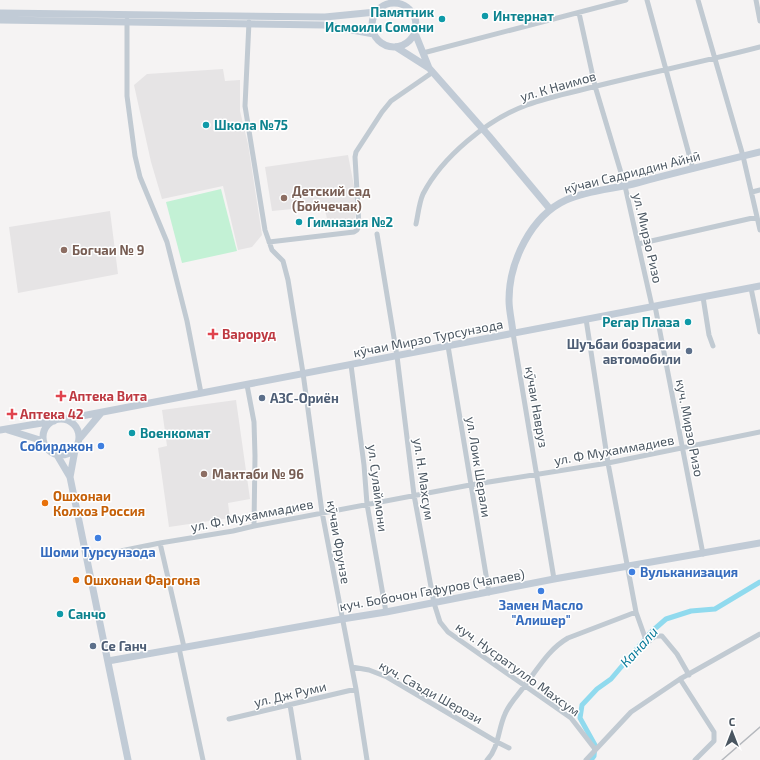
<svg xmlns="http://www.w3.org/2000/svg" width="760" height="760" font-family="'Exo 2',sans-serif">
<rect width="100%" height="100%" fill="#f5f3f3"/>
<path fill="#e6e4e5" d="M 223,69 L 225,81 L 240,80 L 240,111 L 248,144 L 262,235 L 252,247 L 238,250 L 223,186 L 162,199 L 151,162 L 134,85 L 147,74 Z
M 348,155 L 356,196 L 355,223 L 329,227 L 324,206 L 272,211 L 265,167 Z
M 110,211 L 118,274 L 18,293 L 9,227 Z
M 236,400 L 250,499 L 228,503 L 230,518 L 169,527 L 158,448 L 167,446 L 162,410 Z"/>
<path fill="#c3f1d5" d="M 221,189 L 237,251 L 182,263 L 166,202 Z"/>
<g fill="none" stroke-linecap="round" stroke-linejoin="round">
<path stroke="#90daee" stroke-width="5" d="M 591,760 L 594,756 L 595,745 L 580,718 L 582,705 L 597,689 L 611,679 L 650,633 L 666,619 L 691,611 L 715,609 L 760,582"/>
<path stroke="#c1cad2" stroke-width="5" d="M 647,0 L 693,169
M 698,0 L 743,156 L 760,230
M 756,0 L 760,21
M 579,13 L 595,86 L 625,186 L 652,306
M 127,20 L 127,96 L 135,156 L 140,177 L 167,242 L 187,321 L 201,393
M 249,22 L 245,106 L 265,230 L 272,250 L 283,261 L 288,280 L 303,373 L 322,512 L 356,689 L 367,760
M 423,53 L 626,0
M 752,192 L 760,190
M 416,224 C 418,215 419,203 423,194 C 442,157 488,119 527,105 C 543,99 560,95 577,91 C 638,75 699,63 760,47
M 377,234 L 397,356 L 414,495 L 434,603 L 440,622 L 448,632 L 571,718 L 595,749
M 269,242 L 354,232 L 357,230 L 359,226 L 355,157 L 356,152 L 382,112 L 391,101 L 433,72
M 638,244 L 757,217
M 751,288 L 760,332
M 703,297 L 709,335 L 713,346
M 655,306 L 703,554
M 586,319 L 608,463 L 636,612 L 647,643 L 655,636 L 662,636 L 677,654 L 689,675
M 513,333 L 554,579
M 448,346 L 489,593
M 351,365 L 364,465 L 367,504 L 386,612
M 247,385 L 254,422 L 255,456 L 254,526
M 160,543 L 184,647
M 86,558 L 160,543 L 233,531 L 254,526 L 470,485 L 608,463 L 760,432
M 179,648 L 203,760
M 627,661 L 647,643
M 352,667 L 369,670 L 387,677 L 497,742 L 509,748
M 680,679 L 714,732 L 714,741 L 695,760
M 290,705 L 299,760
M 229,719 L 356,689
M 487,760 C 499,748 498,729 505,714 C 510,702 519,694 526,684 C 539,667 549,649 568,638 L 636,612
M 586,760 L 631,712 L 680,679 L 760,634"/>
<path stroke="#c1cbd6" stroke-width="7" d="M372 25a22 22 0 1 1 44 0a22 22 0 1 1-44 0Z
M 0,13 L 325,17 L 376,12
M 0,20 L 324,25 L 374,34
M 396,47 L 429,68 L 415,33
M 429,68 L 489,136 L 550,209
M 513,333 C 512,322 509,311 509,300 C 509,262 531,216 566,200 C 588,190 614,189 637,183 C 678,172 719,162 760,152
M43 437a18 18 0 1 1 36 0a18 18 0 1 1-36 0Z
M 66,419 L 760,286
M 0,430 L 54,421
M 8,430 L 43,441
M 80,438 L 101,413
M 57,455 L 70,477 L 128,760
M 70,477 L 75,450
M 108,661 L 342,619 L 386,612 L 554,579 L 760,543"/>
<path stroke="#b5b8bd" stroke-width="1.5" d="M 722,760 L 760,727"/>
</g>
<g fill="#0f9aa8" stroke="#fff" stroke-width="1.5">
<circle cx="485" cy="16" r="4"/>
<circle cx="442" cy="19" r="4"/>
<circle cx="206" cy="125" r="4"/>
<circle cx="299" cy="222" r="4"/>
<circle cx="688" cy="322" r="4"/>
<circle cx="132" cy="433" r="4"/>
<circle cx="60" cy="614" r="4"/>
</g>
<g fill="#8d6e63" stroke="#fff" stroke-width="1.5">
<circle cx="284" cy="198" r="4"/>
<circle cx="64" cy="250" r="4"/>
<circle cx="204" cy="474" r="4"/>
</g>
<g fill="#e0444e" stroke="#fff" stroke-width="1.5">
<path d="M211 328h4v4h4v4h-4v4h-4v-4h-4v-4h4z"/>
<path d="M59 390h4v4h4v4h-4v4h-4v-4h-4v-4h4z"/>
<path d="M10 408h4v4h4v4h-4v4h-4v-4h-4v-4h4z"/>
</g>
<g fill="#5c6f8a" stroke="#fff" stroke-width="1.5">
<circle cx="689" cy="351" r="4"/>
<circle cx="262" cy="398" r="4"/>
<circle cx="93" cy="646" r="4"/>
</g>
<g fill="#3f7fe0" stroke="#fff" stroke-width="1.5">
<circle cx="101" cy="446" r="4"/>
<circle cx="98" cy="538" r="4"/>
<circle cx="632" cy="572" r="4"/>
<circle cx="541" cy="591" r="4"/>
</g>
<g fill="#e8710a" stroke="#fff" stroke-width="1.5">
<circle cx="45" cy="503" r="4"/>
<circle cx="76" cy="580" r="4"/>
</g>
<g text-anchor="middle" stroke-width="3" stroke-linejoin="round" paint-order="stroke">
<g font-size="13" font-weight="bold" fill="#0d838f" stroke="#fff" text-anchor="start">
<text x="434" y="17" text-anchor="end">Памятник<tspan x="434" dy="15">Исмоили Сомони</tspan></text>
<text x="493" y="21">Интернат</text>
<text x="214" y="130">Школа №75</text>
<text x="307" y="227">Гимназия №2</text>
<text x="680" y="327" text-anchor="end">Регар Плаза</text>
<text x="140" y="438">Военкомат</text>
<text x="68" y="619">Санчо</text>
</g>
<g font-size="13" fill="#4a5661" stroke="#fff">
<text transform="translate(558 86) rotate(-16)" y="5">ул. К Наимов</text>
<text transform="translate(632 172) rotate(-14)" y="5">кӯчаи Садриддин Айнӣ</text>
<text transform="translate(648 238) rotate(77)" y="5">ул. Мирзо Ризо</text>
<text transform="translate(428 338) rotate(-11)" y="5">кӯчаи Мирзо Турсунзода</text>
<text transform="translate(537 407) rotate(80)" y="5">кӯчаи Навруз</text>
<text transform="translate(690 428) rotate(79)" y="5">куч. Мирзо Ризо</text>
<text transform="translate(614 450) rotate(-10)" y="5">ул. Ф Мухаммадиев</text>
<text transform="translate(479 467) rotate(81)" y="5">ул. Лоик Шерали</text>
<text transform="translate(424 479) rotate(82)" y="5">ул. Н. Махсум</text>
<text transform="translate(378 488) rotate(83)" y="5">ул. Сулаймони</text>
<text transform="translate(252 515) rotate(-11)" y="5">ул. Ф. Мухаммадиев</text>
<text transform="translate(339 542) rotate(80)" y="5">кӯчаи Фрунзе</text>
<text transform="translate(432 590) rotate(-10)" y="5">куч. Бобочон Гафуров (Чапаев)</text>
<text transform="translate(518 669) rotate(36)" y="5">куч. Нусратулло Махсум</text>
<text transform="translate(431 692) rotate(29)" y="5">куч. Саъди Шерози</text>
<text transform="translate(290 694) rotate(-13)" y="5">ул. Дж Руми</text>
</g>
<g font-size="13" font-weight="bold" fill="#785e54" stroke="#fff" text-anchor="start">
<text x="292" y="196">Детский сад<tspan x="292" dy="15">(Бойчечак)</tspan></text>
<text x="72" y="255">Богчаи № 9</text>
<text x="212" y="479">Мактаби № 96</text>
</g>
<g font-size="13" font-weight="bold" fill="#be3a42" stroke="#fff" text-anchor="start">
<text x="222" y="339">Вароруд</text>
<text x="69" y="401">Аптека Вита</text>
<text x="20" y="419">Аптека 42</text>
</g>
<g font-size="13" font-weight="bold" fill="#4e5e75" stroke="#fff" text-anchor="start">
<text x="681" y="349" text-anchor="end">Шуъбаи бозрасии<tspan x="681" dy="15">автомобили</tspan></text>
<text x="270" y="403">АЗС-Ориён</text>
<text x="101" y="651">Се Ганч</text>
</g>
<g font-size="13" font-weight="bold" fill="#366cbe" stroke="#fff">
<text x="93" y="451" text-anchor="end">Собирджон</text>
<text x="98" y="557">Шоми Турсунзода</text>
<text x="640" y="577" text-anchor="start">Вульканизация</text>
<text x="541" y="610">Замен Масло<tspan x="541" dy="15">"Алишер"</tspan></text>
</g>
<g font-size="13" font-weight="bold" fill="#c56008" stroke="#fff" text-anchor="start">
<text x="53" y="501">Ошхонаи<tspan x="53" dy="15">Колхоз Россия</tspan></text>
<text x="84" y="585">Ошхонаи Фаргона</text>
</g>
<g font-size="14" font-style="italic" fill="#0c7c9b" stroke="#fff">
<text transform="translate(639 647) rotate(-48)" y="5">Канали</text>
</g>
</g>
<g transform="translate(732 732)" stroke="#ffffff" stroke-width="3" paint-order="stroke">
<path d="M0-3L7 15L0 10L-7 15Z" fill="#4a5661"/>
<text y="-6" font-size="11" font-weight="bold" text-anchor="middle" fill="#4a5661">С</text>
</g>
</svg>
